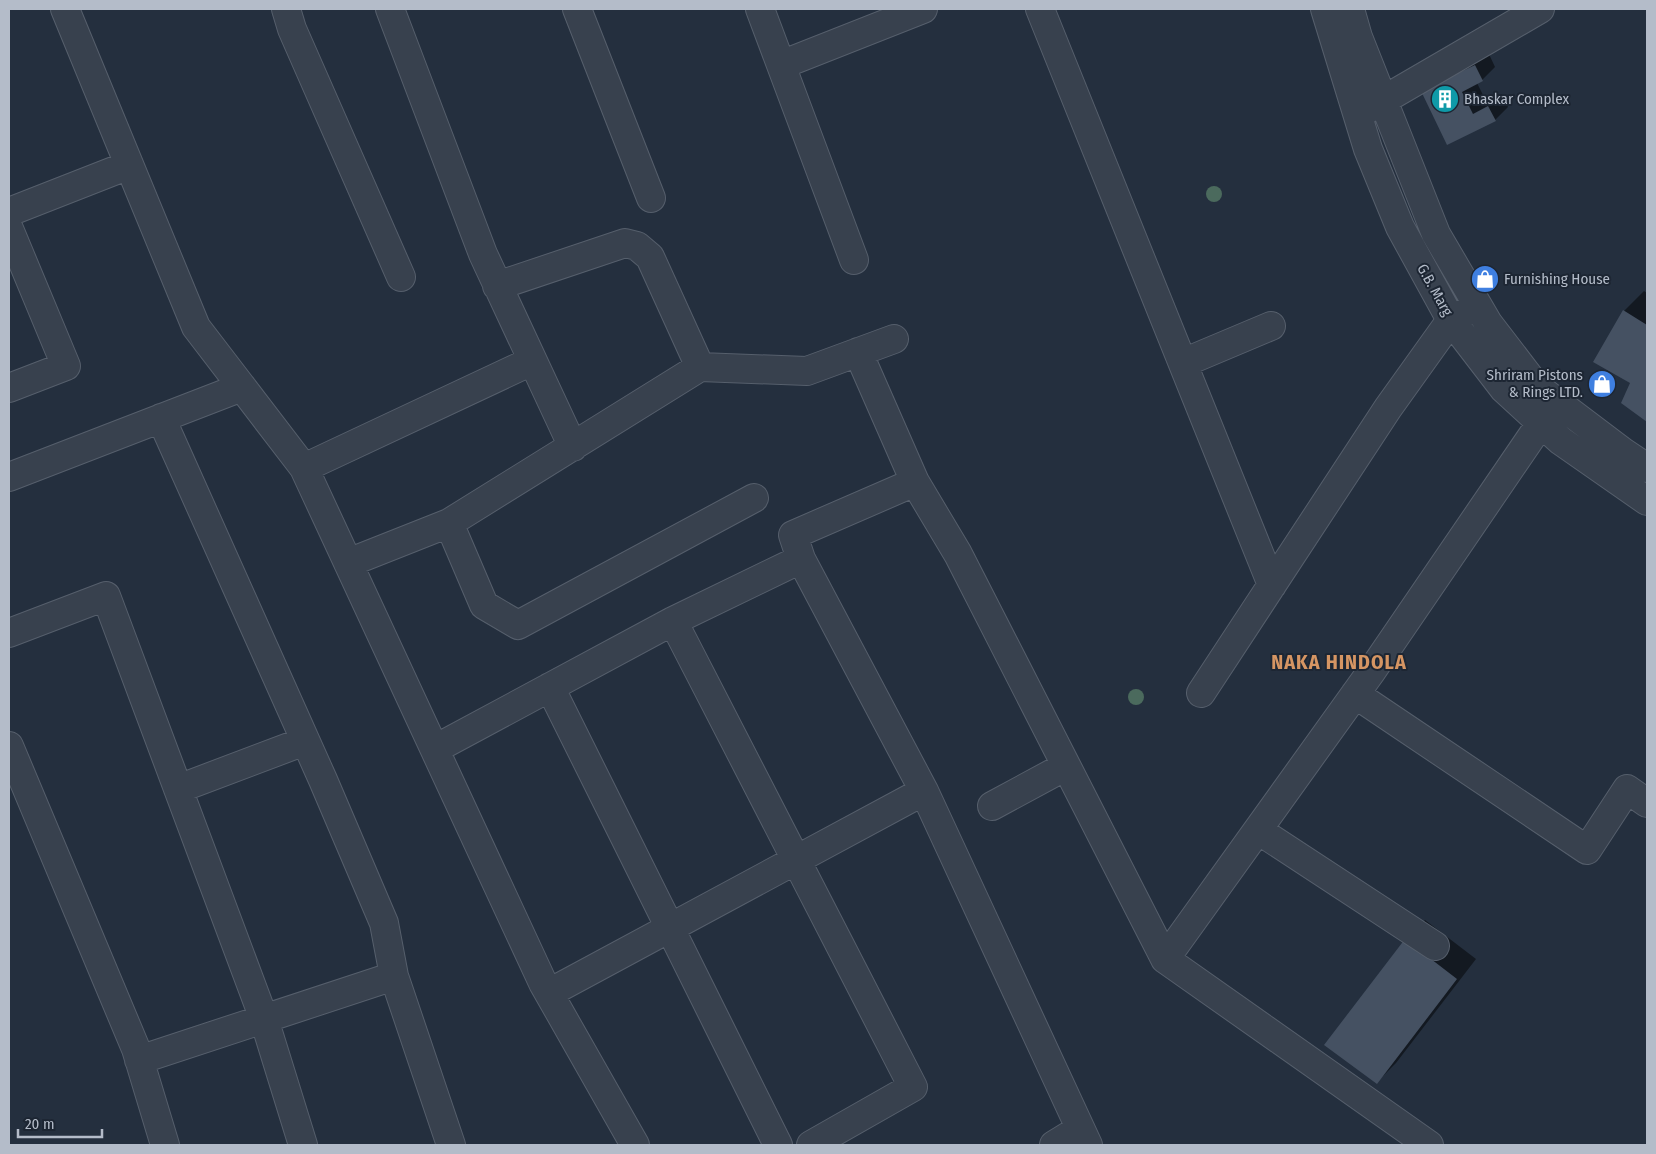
<svg xmlns="http://www.w3.org/2000/svg" width="1656" height="1154" font-family="'Fira Sans Condensed',sans-serif">
<rect width="100%" height="100%" fill="#242f3e"/>
<path fill="#0007" d="M 1488,52 L 1495,67 L 1482,80 L 1477,83 L 1486,101 L 1502,94 L 1508,107 L 1495,120 L 1448,143 L 1422,92 Z
M 1644,291 L 1647,293 L 1647,420 L 1623,403 L 1631,383 L 1595,361 L 1624,311 Z
M 1425,920 L 1476,959 L 1396,1063 L 1376,1083 L 1406,940 Z"/>
<path fill="#455162" d="M 1475,65 L 1483,81 L 1462,92 L 1473,114 L 1488,106 L 1496,121 L 1447,145 L 1421,91 Z
M 1623,310 L 1647,325 L 1647,422 L 1621,403 L 1630,383 L 1593,362 Z
M 1405,939 L 1457,979 L 1377,1084 L 1324,1045 Z"/>
<g fill="none" stroke-linecap="round" stroke-linejoin="round">
<defs>
<path id="minor" d="M 65,9 L 196,327 L 304,468 L 543,983 L 635,1145
M 286,9 L 292,29 L 401,277
M 390,9 L 483,254 L 573,447
M 577,9 L 651,198
M 760,9 L 854,260
M 1040,9 L 1272,585
M 1325,9 L 1368,149 L 1400,227 L 1451,320 L 1504,389 L 1541,423 L 1561,441 L 1647,501
M 1350,9 L 1358,37 L 1436,234 L 1488,323 L 1537,387 L 1623,452 L 1647,468
M 781,65 L 923,9
M 1368,109 L 1540,9
M 9,212 L 129,165
M 9,229 L 66,366 L 9,388
M 497,286 L 625,243 L 637,246 L 650,257 L 700,367
M 858,352 L 915,482 L 958,554 L 1165,959 L 1429,1145
M 1183,363 L 1271,326
M 161,418 L 323,780 L 384,923 L 394,976 L 451,1145
M 304,468 L 532,361
M 9,477 L 242,387
M 915,482 L 793,535 L 801,559 L 924,791 L 1088,1145
M 449,523 L 484,605 L 518,625 L 754,498
M 348,563 L 449,523 L 700,367 L 807,371 L 894,339
M 673,621 L 913,1087 L 811,1145
M 9,633 L 106,596 L 264,1019 L 303,1145
M 550,687 L 778,1145
M 1201,693 L 1388,408 L 1451,320 L 1466,312
M 1355,694 L 1587,850 L 1627,789 L 1647,803
M 9,746 L 136,1049 L 165,1145
M 435,749 L 673,621 L 801,559
M 178,789 L 305,741
M 992,806 L 1066,766
M 1258,830 L 1435,946
M 1165,959 L 1371,672 L 1541,423
M 549,993 L 924,791
M 139,1060 L 394,976
M 1054,1145 L 1080,1129"/>
</defs>
<use href="#minor" stroke="#565f6c" stroke-width="30"/>
<use href="#minor" stroke="#38414e" stroke-width="28"/>
</g>
<g fill="#4b6a5d">
<circle cx="1214" cy="194" r="8"/>
<circle cx="1136" cy="697" r="8"/>
</g>
<defs>
<symbol id="building-disc" viewBox="-11 -11 22 22"><circle r="9.5" fill="#0f9aa8" stroke="#1d2633"/><path d="M-4-6H4V6H1V3H-1V6H-4ZM-2.5-4.3h1.7v1.8h-1.7ZM.8-4.3h1.7v1.8H.8ZM-2.5-1h1.7V.8h-1.7ZM.8-1h1.7V.8H.8Z" fill="#fff"/></symbol>
<symbol id="shop-disc" viewBox="-11 -11 22 22"><circle r="9.5" fill="#3f7fe0" stroke="#1d2633"/><path d="M-5-2.5h2.3a2.7 3.5 0 0 1 5.4 0H5L5.5 6h-11ZM-1.5-2.5h3a1.5 2.3 0 0 0-3 0Z" fill="#fff"/></symbol>
</defs>
<g fill-rule="evenodd">
<use href="#building-disc" x="1429" y="83" width="32" height="32"/>
<use href="#shop-disc" x="1469" y="263" width="32" height="32"/>
<use href="#shop-disc" x="1586" y="368" width="32" height="32"/>
</g>
<g text-anchor="middle" stroke-width="4" stroke-linejoin="round" paint-order="stroke">
<g font-size="15" fill="#b4bcc9" stroke="#1d2633" text-anchor="start">
<text x="1464" y="104">Bhaskar Complex</text>
<text x="1504" y="284">Furnishing House</text>
<text x="1583" y="380" text-anchor="end">Shriram Pistons<tspan x="1583" dy="17">&amp; Rings LTD.</tspan></text>
</g>
<g font-size="15" fill="#b4bcc9" stroke="#1d2633">
<text transform="translate(1435 290) rotate(61)" y="5">G.B. Marg</text>
</g>
<g font-size="20" font-weight="bold" letter-spacing="1" fill="#d59563" stroke="#1d2633">
<text x="1339" y="669">NAKA HINDOLA</text>
</g>
</g>
<rect width="1656" height="1154" fill="none" stroke="#b4bcc9" stroke-width="20"/>
<path d="M18 1129v8h84v-8" fill="none" stroke="#b4bcc9" stroke-width="2.5"/>
<text x="25" y="1129" font-size="15" fill="#b4bcc9" stroke="#1d2633" stroke-width="4" paint-order="stroke">20 m</text>
</svg>
